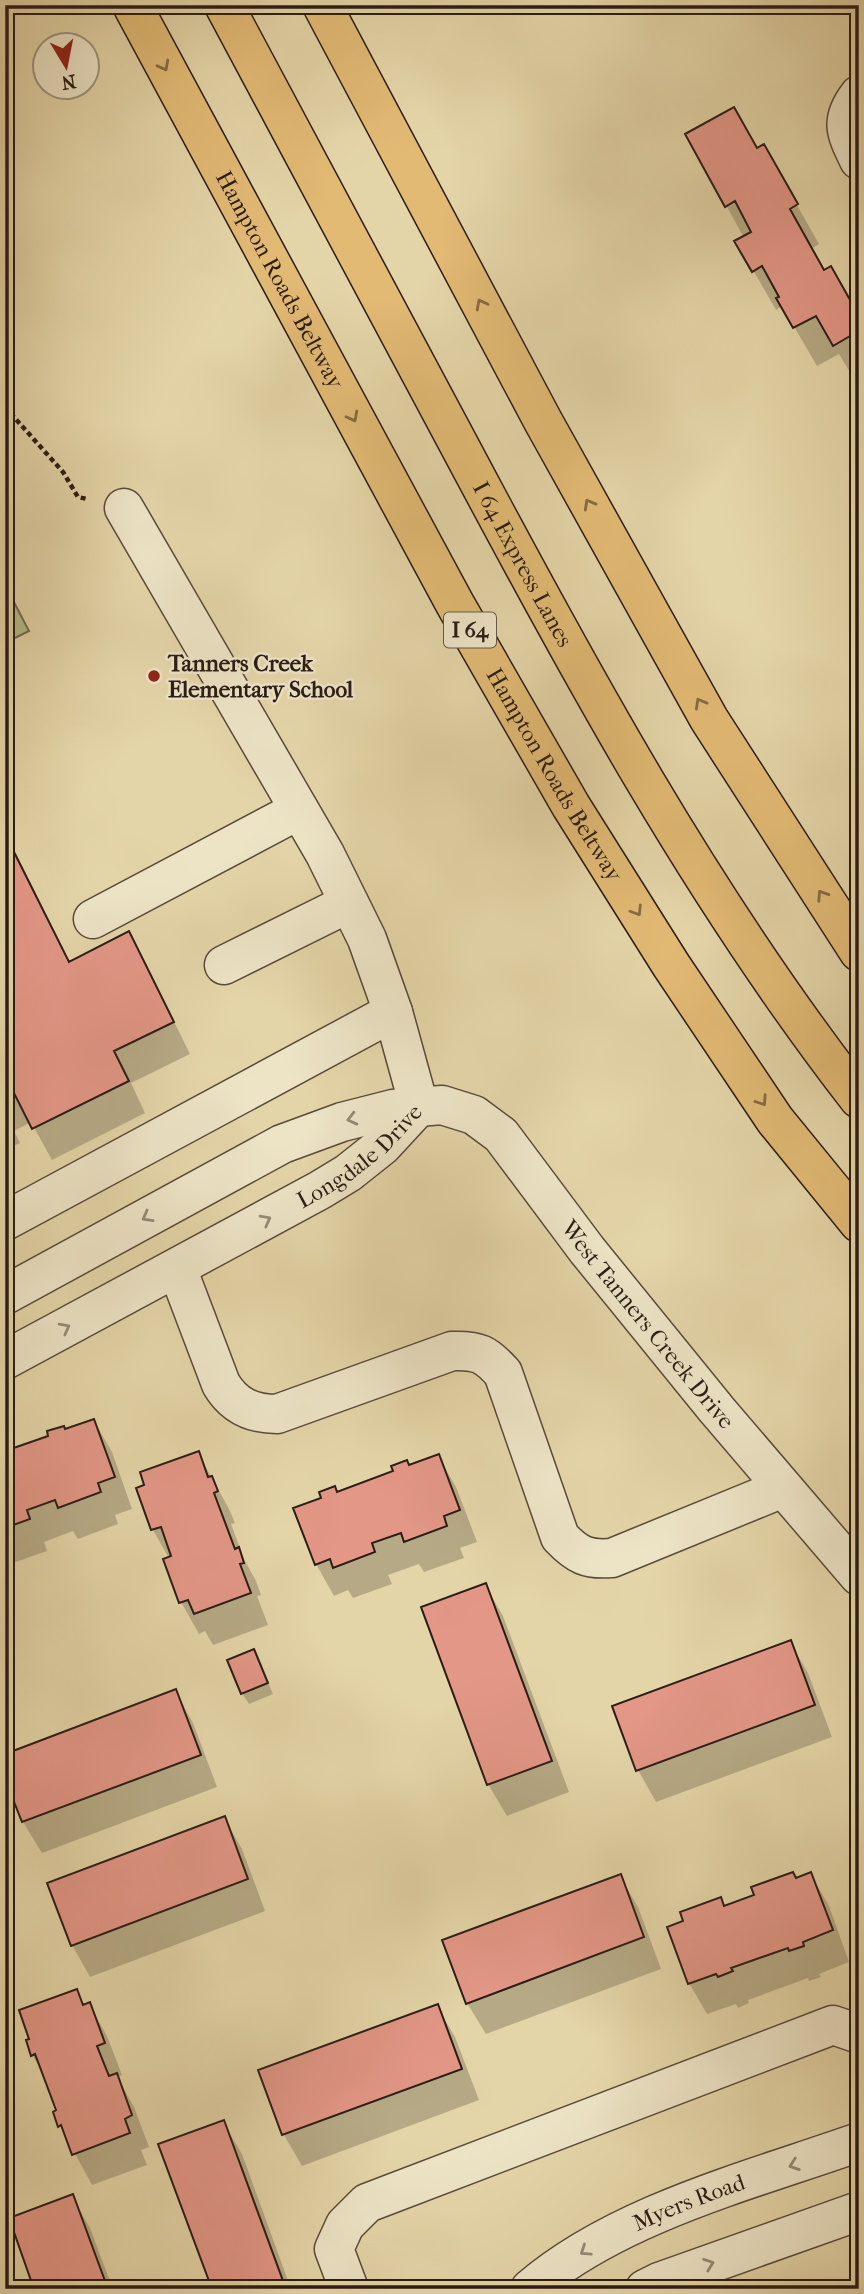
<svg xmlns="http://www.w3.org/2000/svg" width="864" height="2294" font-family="'IM FELL French Canon',serif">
<rect width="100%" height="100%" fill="#e4d5a8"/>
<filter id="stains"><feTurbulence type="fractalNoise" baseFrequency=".00286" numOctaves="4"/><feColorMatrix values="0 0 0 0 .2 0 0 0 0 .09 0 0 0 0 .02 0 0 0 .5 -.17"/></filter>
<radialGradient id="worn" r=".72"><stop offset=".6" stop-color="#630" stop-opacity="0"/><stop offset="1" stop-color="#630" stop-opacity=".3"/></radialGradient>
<path fill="#b4bd88" stroke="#6f6c4e" stroke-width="2" d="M 5,585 L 29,631 L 5,643 Z"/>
<path fill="#0003" d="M 688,135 L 757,150 L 786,186 L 819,244 L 811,249 L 824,272 L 848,300 L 859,294 L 859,383 L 857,384 L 839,354 L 817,366 L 782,306 L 776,310 L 737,242 L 744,238 Z
M 5,832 L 70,963 L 128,934 L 146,965 L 190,1054 L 131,1083 L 145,1113 L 52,1160 L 31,1122 L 14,1131 L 20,1143 L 5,1150 Z
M 94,1421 L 112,1452 L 132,1509 L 115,1515 L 118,1524 L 78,1539 L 73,1531 L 44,1542 L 47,1551 L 7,1565 L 5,1453 Z
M 198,1453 L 229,1509 L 235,1523 L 231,1524 L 244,1559 L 256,1581 L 261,1595 L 257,1596 L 268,1625 L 213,1645 L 205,1631 L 199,1634 L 181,1602 L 169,1558 L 153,1530 L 138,1489 Z
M 438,1456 L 456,1487 L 477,1542 L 460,1548 L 464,1558 L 424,1572 L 419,1564 L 388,1575 L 392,1584 L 353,1598 L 348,1590 L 334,1596 L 316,1564 L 338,1494 Z
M 485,1585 L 503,1616 L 569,1792 L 507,1816 L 488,1784 Z
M 790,1642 L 808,1673 L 832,1737 L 656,1802 L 638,1770 L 614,1707 Z
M 254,1651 L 273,1694 L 249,1704 L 242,1693 Z
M 175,1691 L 193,1723 L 217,1787 L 42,1853 L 23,1822 L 5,1774 Z
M 224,1818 L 242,1849 L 265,1911 L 90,1977 L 72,1945 Z
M 811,1875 L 829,1906 L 849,1962 L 819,1974 L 821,1977 L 809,1981 L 808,1978 L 748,2000 L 749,2003 L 738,2008 L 736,2004 L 707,2014 L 689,1983 L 725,1908 Z
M 620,1876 L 638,1907 L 661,1969 L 486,2034 L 467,2003 Z
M 76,1991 L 85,2006 L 89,2004 L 107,2036 L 122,2075 L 117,2077 L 134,2107 L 149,2147 L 141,2150 L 147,2165 L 92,2185 L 60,2126 L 58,2111 L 45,2077 L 33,2056 L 28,2041 Z
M 437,2006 L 455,2037 L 479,2100 L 302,2166 L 284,2135 L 261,2071 Z
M 223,2122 L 242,2154 L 291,2289 L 214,2289 Z
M 72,2197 L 90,2228 L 113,2289 L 36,2289 Z"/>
<path fill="#e39787" stroke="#2a1c15" stroke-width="2" d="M 734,107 L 757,148 L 764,144 L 798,204 L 790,209 L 824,270 L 831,266 L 849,298 L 859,292 L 859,335 L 857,332 L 833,346 L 816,316 L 793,328 L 776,298 L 779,297 L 762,266 L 752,272 L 734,241 L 751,232 L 735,201 L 725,207 L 685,134 Z
M 5,834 L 69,962 L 129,931 L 174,1022 L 114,1051 L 129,1081 L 32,1129 L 13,1091 L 5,1095 Z
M 94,1419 L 115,1477 L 98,1483 L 101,1492 L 58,1508 L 55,1500 L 27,1510 L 30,1519 L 5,1528 L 5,1451 L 48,1436 L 47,1431 L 64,1426 L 65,1429 Z
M 199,1451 L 208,1477 L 212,1476 L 218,1491 L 214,1493 L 235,1549 L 239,1547 L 244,1563 L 240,1564 L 251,1593 L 194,1614 L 188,1600 L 179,1603 L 163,1559 L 171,1556 L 161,1527 L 151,1530 L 136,1488 L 144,1485 L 140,1472 Z
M 439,1454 L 460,1510 L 444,1516 L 447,1526 L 404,1542 L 401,1533 L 372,1543 L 375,1552 L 333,1568 L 330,1559 L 315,1565 L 293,1508 L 321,1498 L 319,1492 L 335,1486 L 337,1492 L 393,1471 L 391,1466 L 407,1460 L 409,1465 Z
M 486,1583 L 552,1761 L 487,1785 L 421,1607 Z
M 791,1640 L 815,1705 L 636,1771 L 612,1706 Z
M 254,1649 L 268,1683 L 241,1694 L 227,1660 Z
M 176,1689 L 201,1755 L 22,1822 L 5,1779 L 5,1754 Z
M 225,1816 L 248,1879 L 71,1946 L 47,1883 Z
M 793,1872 L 796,1878 L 811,1872 L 833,1930 L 803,1942 L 804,1946 L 789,1951 L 788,1948 L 731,1968 L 733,1971 L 718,1977 L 716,1974 L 688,1984 L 667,1927 L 683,1921 L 680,1912 L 721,1897 L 724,1906 L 754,1895 L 751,1887 Z
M 621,1874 L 644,1937 L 466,2004 L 442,1940 Z
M 77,1989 L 83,2005 L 90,2002 L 105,2043 L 97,2046 L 109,2076 L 117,2073 L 132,2115 L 125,2119 L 130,2133 L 72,2155 L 61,2125 L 58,2127 L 53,2112 L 56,2110 L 35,2054 L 31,2056 L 26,2040 L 29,2039 L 19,2010 Z
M 438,2004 L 462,2069 L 282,2135 L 258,2070 Z
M 224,2120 L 286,2289 L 212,2289 L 158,2144 Z
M 73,2194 L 108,2289 L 34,2289 L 9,2218 Z"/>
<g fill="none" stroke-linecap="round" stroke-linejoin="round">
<defs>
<g id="minor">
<path d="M 859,95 C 839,121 846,133 859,160"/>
<path d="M 124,508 L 325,854 L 367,939 L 393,1012 L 419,1106"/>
<path d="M 93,919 L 299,810"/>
<path d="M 224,965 L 349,903"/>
<path d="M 5,1221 L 393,1012"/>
<path d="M 177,1268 L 221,1384 C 234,1406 252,1414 277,1414 L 452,1351 C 478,1350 486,1354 503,1373 L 560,1537 C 577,1555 587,1560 612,1558 L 783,1488"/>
<path id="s1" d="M 5,1295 L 282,1144 L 342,1122 L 393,1109 L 442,1105 L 474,1115 L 501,1135 L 587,1250 L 717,1410 L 859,1576"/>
<path id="s2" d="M 5,1360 L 320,1190 L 348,1173 L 382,1146 L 419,1106"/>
<path d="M 349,2289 L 334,2249 L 345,2225 L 367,2203 L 833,2025 L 859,2034"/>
<path id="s3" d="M 530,2289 C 617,2214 752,2180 859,2142"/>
<path d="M 645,2289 L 659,2282 L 859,2211"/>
</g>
<g id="highway">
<path id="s4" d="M 132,5 L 455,604 L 571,806 L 671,965 L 775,1120 L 859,1223"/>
<path id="s5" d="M 224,5 C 302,151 380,297 458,443 C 578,669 701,896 859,1099"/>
<path d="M 322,5 L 543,421 L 709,719 L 859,952"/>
</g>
</defs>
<use href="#minor" stroke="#584a3a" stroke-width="41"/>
<use href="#highway" stroke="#2a1c15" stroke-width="41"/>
<path stroke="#2a1c15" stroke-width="4.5" stroke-dasharray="5 3.5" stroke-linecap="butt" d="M 5,407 L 63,472 L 78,497 L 87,499"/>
<use href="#minor" stroke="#ede4c6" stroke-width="38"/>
<use href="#highway" stroke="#e2ba74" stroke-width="38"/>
</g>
<defs><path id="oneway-chevron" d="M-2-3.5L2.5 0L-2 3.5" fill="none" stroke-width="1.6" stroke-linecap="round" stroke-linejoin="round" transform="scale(1.75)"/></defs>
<g stroke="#866b44">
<use href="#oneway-chevron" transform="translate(164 66) rotate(62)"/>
<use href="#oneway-chevron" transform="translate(481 304) rotate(-118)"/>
<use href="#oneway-chevron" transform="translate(353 417) rotate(62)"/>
<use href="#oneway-chevron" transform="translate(589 504) rotate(-119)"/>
<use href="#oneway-chevron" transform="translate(700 703) rotate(-119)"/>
<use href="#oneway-chevron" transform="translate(822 895) rotate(-123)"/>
<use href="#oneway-chevron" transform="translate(637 911) rotate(58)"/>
<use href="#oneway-chevron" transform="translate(762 1101) rotate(56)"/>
</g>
<g stroke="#958a76">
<use href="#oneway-chevron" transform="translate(352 1119) rotate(166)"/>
<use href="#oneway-chevron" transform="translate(147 1217) rotate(151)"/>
<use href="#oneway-chevron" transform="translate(266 1220) rotate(-28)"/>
<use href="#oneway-chevron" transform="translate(65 1328) rotate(-28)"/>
<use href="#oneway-chevron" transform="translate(794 2165) rotate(161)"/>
<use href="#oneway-chevron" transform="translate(585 2251) rotate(146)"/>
<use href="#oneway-chevron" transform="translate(709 2264) rotate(-20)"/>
</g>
<circle fill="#8f2418" stroke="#ede4c6" stroke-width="2.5" cx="154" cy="676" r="7"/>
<g text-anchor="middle" stroke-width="5" stroke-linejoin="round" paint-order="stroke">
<rect fill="#ede4c6" stroke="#64584a" stroke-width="2" x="444" y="612.5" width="52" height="35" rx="5"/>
<g font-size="21" font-weight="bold" fill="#2a1c15">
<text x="470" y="637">I 64</text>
</g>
<g font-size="23" fill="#2a1c15" stroke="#ede4c6">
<text dy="8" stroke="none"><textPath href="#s4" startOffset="312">Hampton Roads Beltway</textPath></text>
<text dy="8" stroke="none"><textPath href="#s5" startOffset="634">I 64 Express Lanes</textPath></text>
<text dy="8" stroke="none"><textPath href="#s4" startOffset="878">Hampton Roads Beltway</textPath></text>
<text dy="8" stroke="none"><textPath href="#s2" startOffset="410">Longdale Drive</textPath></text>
<text dy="8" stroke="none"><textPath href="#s1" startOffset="788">West Tanners Creek Drive</textPath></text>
<text dy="8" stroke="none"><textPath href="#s3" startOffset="182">Myers Road</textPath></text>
</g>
<g font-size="23" font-weight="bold" fill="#2a1c15" stroke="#ede4c6" text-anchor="start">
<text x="168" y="671">Tanners Creek<tspan x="168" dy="26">Elementary School</tspan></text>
</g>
</g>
<rect width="864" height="2294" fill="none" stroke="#e4d5a8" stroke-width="28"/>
<rect x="7" y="7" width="850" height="2280" fill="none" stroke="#2a1c15" stroke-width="3.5"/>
<rect x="14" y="14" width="836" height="2266" fill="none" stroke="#2a1c15" stroke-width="2"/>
<g transform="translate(66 66) rotate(170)"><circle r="33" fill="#ede4c6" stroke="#9f947f" stroke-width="2"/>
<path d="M0-5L12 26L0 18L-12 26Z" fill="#8f2418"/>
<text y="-10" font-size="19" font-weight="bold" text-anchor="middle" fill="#2a1c15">N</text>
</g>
<rect width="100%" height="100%" filter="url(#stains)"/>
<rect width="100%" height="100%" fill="url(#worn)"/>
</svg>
